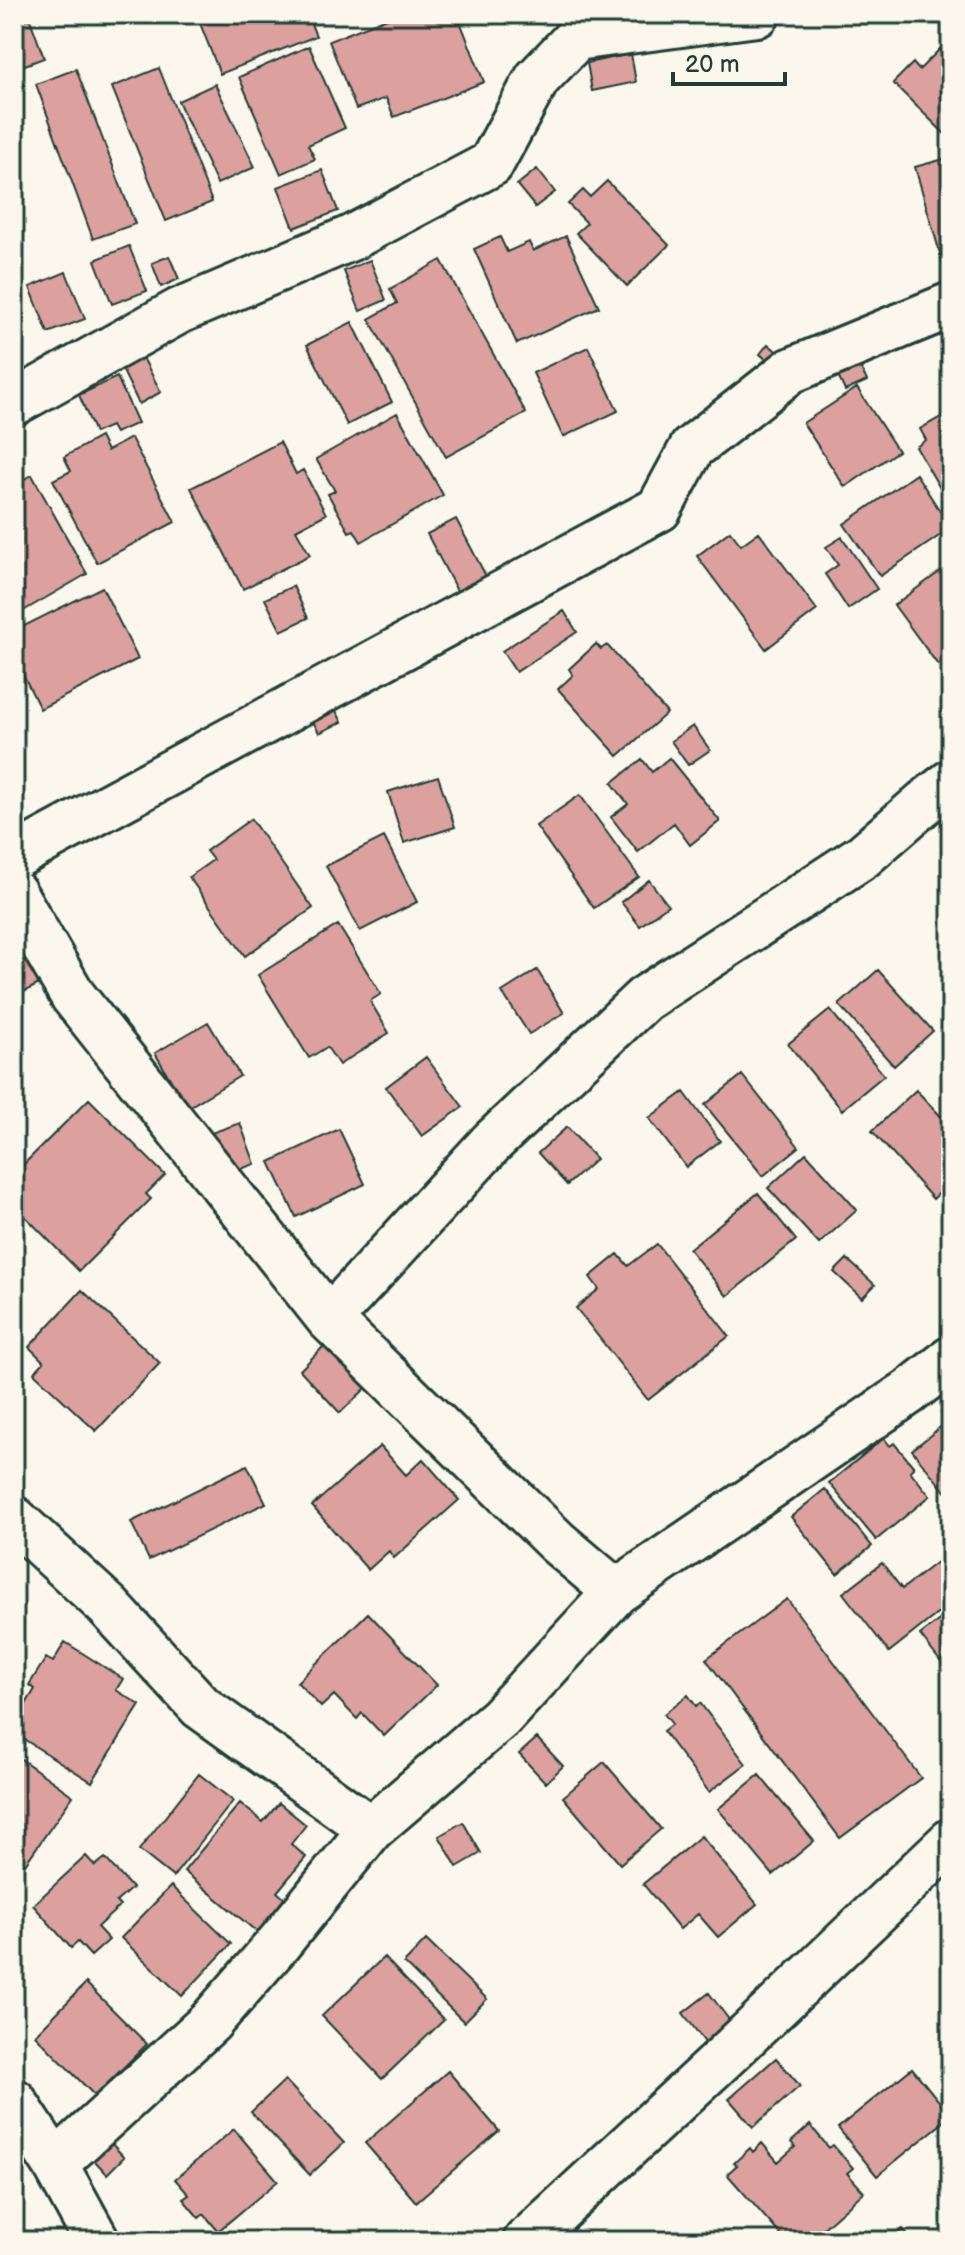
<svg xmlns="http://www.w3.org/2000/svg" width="965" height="2255" font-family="'Balsamiq Sans',sans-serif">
<rect width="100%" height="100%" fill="#fbf7ec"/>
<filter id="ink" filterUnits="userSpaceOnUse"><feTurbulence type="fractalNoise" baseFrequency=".0125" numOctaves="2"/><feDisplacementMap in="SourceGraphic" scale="16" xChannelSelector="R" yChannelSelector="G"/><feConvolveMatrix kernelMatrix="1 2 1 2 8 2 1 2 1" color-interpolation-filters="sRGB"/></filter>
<g filter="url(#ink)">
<path fill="#dca19e" stroke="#1f3d34" stroke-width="2" d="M 14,14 L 28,14 L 44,58 L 14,69 Z
M 209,14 L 307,14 L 316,36 L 220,74 L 198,18 Z
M 397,14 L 457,14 L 484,82 L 394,117 L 386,98 L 356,109 L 329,41 Z
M 943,14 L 951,14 L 951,54 L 947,55 Z
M 309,46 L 345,128 L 308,145 L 315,159 L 281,174 L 239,77 Z
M 940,49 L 951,59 L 951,140 L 893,83 L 913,63 L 919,70 Z
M 631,54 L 636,82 L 592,91 L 587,63 Z
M 159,68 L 212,202 L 166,221 L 112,87 Z
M 76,69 L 135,224 L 93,239 L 36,84 Z
M 215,84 L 255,167 L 217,184 L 178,101 Z
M 951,157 L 951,265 L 944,267 L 915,167 Z
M 537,169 L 555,192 L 535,207 L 517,185 Z
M 322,170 L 338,211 L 294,228 L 278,187 Z
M 607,181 L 669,245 L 627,286 L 576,233 L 587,223 L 568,204 L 583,190 L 590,197 Z
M 566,236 L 599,307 L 517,344 L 474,249 L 500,237 L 507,252 L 529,242 L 533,251 Z
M 129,246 L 147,291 L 112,304 L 95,260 Z
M 169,256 L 179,279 L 161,287 L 152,263 Z
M 370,260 L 386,300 L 360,311 L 344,271 Z
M 441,260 L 526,413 L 446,457 L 369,319 L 397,303 L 390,289 Z
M 66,272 L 85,319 L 48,333 L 30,287 Z
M 352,322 L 392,402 L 347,425 L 307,345 Z
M 768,344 L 782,356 L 774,366 L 760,354 Z
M 588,347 L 618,411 L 563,437 L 533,373 Z
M 141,354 L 161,392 L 139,404 L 120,365 Z
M 859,364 L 867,381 L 845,391 L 837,374 Z
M 117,377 L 138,423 L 115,433 L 111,426 L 95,433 L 79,395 Z
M 857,388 L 898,451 L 845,487 L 803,423 Z
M 950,412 L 951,414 L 951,507 L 916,447 L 926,440 L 920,429 Z
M 397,413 L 443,495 L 361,542 L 354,530 L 349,532 L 328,494 L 335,491 L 316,459 Z
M 100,437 L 107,451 L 131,438 L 175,522 L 97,563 L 53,480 L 71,471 L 64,457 Z
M 280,442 L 296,474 L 303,470 L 326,514 L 296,530 L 310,555 L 243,589 L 191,488 Z
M 916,474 L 951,528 L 880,576 L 844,524 Z
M 32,475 L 87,574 L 18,614 L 14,607 L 14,485 Z
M 456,519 L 488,580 L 459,595 L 427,534 Z
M 730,531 L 741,545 L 759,532 L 817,610 L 766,649 L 697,556 Z
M 842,537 L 877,589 L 848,609 L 825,574 L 838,565 L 826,547 Z
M 945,568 L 951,575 L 951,656 L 938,665 L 894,605 Z
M 293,586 L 308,618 L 281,631 L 265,599 Z
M 102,587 L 138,659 L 40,709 L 14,656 L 14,631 Z
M 564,611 L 577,632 L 516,672 L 502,651 Z
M 596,644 L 601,649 L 607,645 L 667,713 L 618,756 L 558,689 L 573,675 L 569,669 Z
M 330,699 L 342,722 L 319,733 L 307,710 Z
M 693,726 L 710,750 L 688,765 L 671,741 Z
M 669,758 L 720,821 L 690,845 L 674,823 L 638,852 L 611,817 L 628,804 L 612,783 L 642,759 L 652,772 Z
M 438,776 L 455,827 L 404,843 L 388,792 Z
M 580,795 L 639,877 L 594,908 L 536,826 Z
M 251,819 L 313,908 L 245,956 L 189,877 L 213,860 L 206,851 Z
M 384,837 L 417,902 L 360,931 L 326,866 Z
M 649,880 L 668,905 L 640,926 L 621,902 Z
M 338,925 L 381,994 L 370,1001 L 389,1033 L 339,1065 L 327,1047 L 309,1058 L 258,975 Z
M 15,944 L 21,955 L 27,952 L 43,982 L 14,997 Z
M 537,970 L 564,1013 L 529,1034 L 502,992 Z
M 878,970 L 933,1031 L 894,1066 L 839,1005 Z
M 830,1010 L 884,1075 L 842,1110 L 788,1044 Z
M 208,1022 L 240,1076 L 187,1108 L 155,1053 Z
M 426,1057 L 463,1107 L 422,1136 L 386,1087 Z
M 742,1075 L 799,1147 L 763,1176 L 705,1105 Z
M 916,1090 L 951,1127 L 951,1182 L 933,1199 L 872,1131 Z
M 684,1092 L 720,1141 L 686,1167 L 649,1118 Z
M 89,1099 L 165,1175 L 146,1194 L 151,1199 L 79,1271 L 14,1205 L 14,1174 Z
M 240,1123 L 255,1164 L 226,1174 L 211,1133 Z
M 567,1127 L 596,1159 L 567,1185 L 538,1153 Z
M 339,1129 L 365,1184 L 296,1217 L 270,1162 Z
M 806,1153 L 857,1210 L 819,1244 L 768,1188 Z
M 758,1193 L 796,1240 L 727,1296 L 689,1249 Z
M 657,1244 L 729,1336 L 648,1400 L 576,1308 L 599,1289 L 590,1277 L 618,1254 L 628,1266 Z
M 847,1259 L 875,1285 L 862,1298 L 834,1272 Z
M 82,1290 L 160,1363 L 96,1431 L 34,1373 L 44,1362 L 29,1347 Z
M 326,1344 L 366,1388 L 340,1413 L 300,1370 Z
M 951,1405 L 951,1499 L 912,1450 L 948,1421 L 941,1413 Z
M 884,1438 L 890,1446 L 894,1443 L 914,1467 L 910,1471 L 930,1496 L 876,1540 L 829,1483 Z
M 380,1446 L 406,1475 L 423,1459 L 459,1500 L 394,1558 L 389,1551 L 368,1570 L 312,1506 Z
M 247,1465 L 266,1503 L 149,1560 L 131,1522 Z
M 825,1489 L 872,1546 L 837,1574 L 791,1517 Z
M 951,1551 L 951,1603 L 889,1652 L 843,1593 L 882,1563 L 902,1589 Z
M 787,1599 L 921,1778 L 840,1838 L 706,1659 Z
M 368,1613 L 437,1685 L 384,1736 L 362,1713 L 357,1719 L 334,1695 L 321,1707 L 297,1682 Z
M 942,1618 L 951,1630 L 950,1674 L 920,1635 Z
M 65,1642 L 123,1679 L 116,1690 L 140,1705 L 92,1782 L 14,1733 L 14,1724 L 35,1689 L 29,1685 L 46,1658 L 53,1662 Z
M 688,1695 L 696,1706 L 700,1703 L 746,1764 L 709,1792 L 663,1731 L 672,1724 L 664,1714 Z
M 537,1738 L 563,1766 L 546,1783 L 519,1754 Z
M 14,1754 L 73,1796 L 25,1864 L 14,1856 Z
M 604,1762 L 661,1829 L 620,1864 L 563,1797 Z
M 199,1774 L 233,1801 L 173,1877 L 139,1850 Z
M 759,1775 L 814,1841 L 773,1875 L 718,1809 Z
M 240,1803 L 263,1822 L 279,1803 L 306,1825 L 291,1844 L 306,1857 L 277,1892 L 291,1904 L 263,1937 L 184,1871 Z
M 463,1822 L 481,1853 L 457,1867 L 439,1836 Z
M 701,1836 L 757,1904 L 718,1937 L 698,1914 L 680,1929 L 643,1884 Z
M 86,1856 L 95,1866 L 105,1858 L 132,1888 L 116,1902 L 120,1906 L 97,1927 L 109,1940 L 91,1956 L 78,1942 L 71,1948 L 33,1905 Z
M 171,1886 L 231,1944 L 182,1996 L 121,1938 Z
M 426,1940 L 487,1999 L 464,2022 L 404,1963 Z
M 384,1957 L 444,2020 L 382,2079 L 322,2016 Z
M 86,1983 L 147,2044 L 95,2096 L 35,2035 Z
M 709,1993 L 736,2029 L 710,2049 L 683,2013 Z
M 776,2058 L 800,2086 L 753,2127 L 729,2099 Z
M 912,2068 L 951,2116 L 877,2176 L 838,2128 Z
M 448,2071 L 499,2131 L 416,2202 L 365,2143 Z
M 285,2080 L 344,2143 L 310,2175 L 251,2112 Z
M 810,2125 L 829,2148 L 833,2145 L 853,2168 L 847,2173 L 864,2192 L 809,2241 L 786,2241 L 727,2174 L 737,2165 L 734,2163 L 750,2148 L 753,2152 L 762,2143 L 778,2162 L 795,2147 L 791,2142 Z
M 234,2129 L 278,2181 L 218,2231 L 204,2214 L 199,2218 L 183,2199 L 189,2195 L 175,2179 Z
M 111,2143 L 124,2157 L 107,2174 L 94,2160 Z
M 14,2167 L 21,2181 L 14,2185 Z
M 903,2229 L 912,2241 L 888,2241 Z"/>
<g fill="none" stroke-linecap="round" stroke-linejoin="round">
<defs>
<path id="minor" d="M 14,403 L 179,311 L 351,238 L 491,164 L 537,79 L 576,38 L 757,14
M 14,857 L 659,509 L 692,448 L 790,371 L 951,305
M 14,893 L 73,996 L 329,1319 L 557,1542 L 616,1592
M 329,1319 L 492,1142 L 644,999 L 863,856 L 924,803 L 951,782
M 14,1519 L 108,1606 L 201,1707 L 371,1829
M 14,2101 L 55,2164 L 97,2241
M 55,2164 L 210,2022 L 279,1943 L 371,1829 L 500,1718 L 616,1592 L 909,1392 L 951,1359
M 526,2241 L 722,2059 L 951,1841"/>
</defs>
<use href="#minor" stroke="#1f3d34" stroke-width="50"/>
<use href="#minor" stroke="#fbf7ec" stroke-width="44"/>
</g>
</g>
<rect width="965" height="2255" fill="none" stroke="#fbf7ec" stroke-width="48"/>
<rect x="24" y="24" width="917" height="2207" fill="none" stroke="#1f3d34" stroke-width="3" filter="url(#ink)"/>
<path d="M673 72v12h112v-12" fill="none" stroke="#1f3d34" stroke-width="4"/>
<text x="685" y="72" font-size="24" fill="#1f3d34" stroke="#fbf7ec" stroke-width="6" paint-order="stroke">20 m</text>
</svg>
